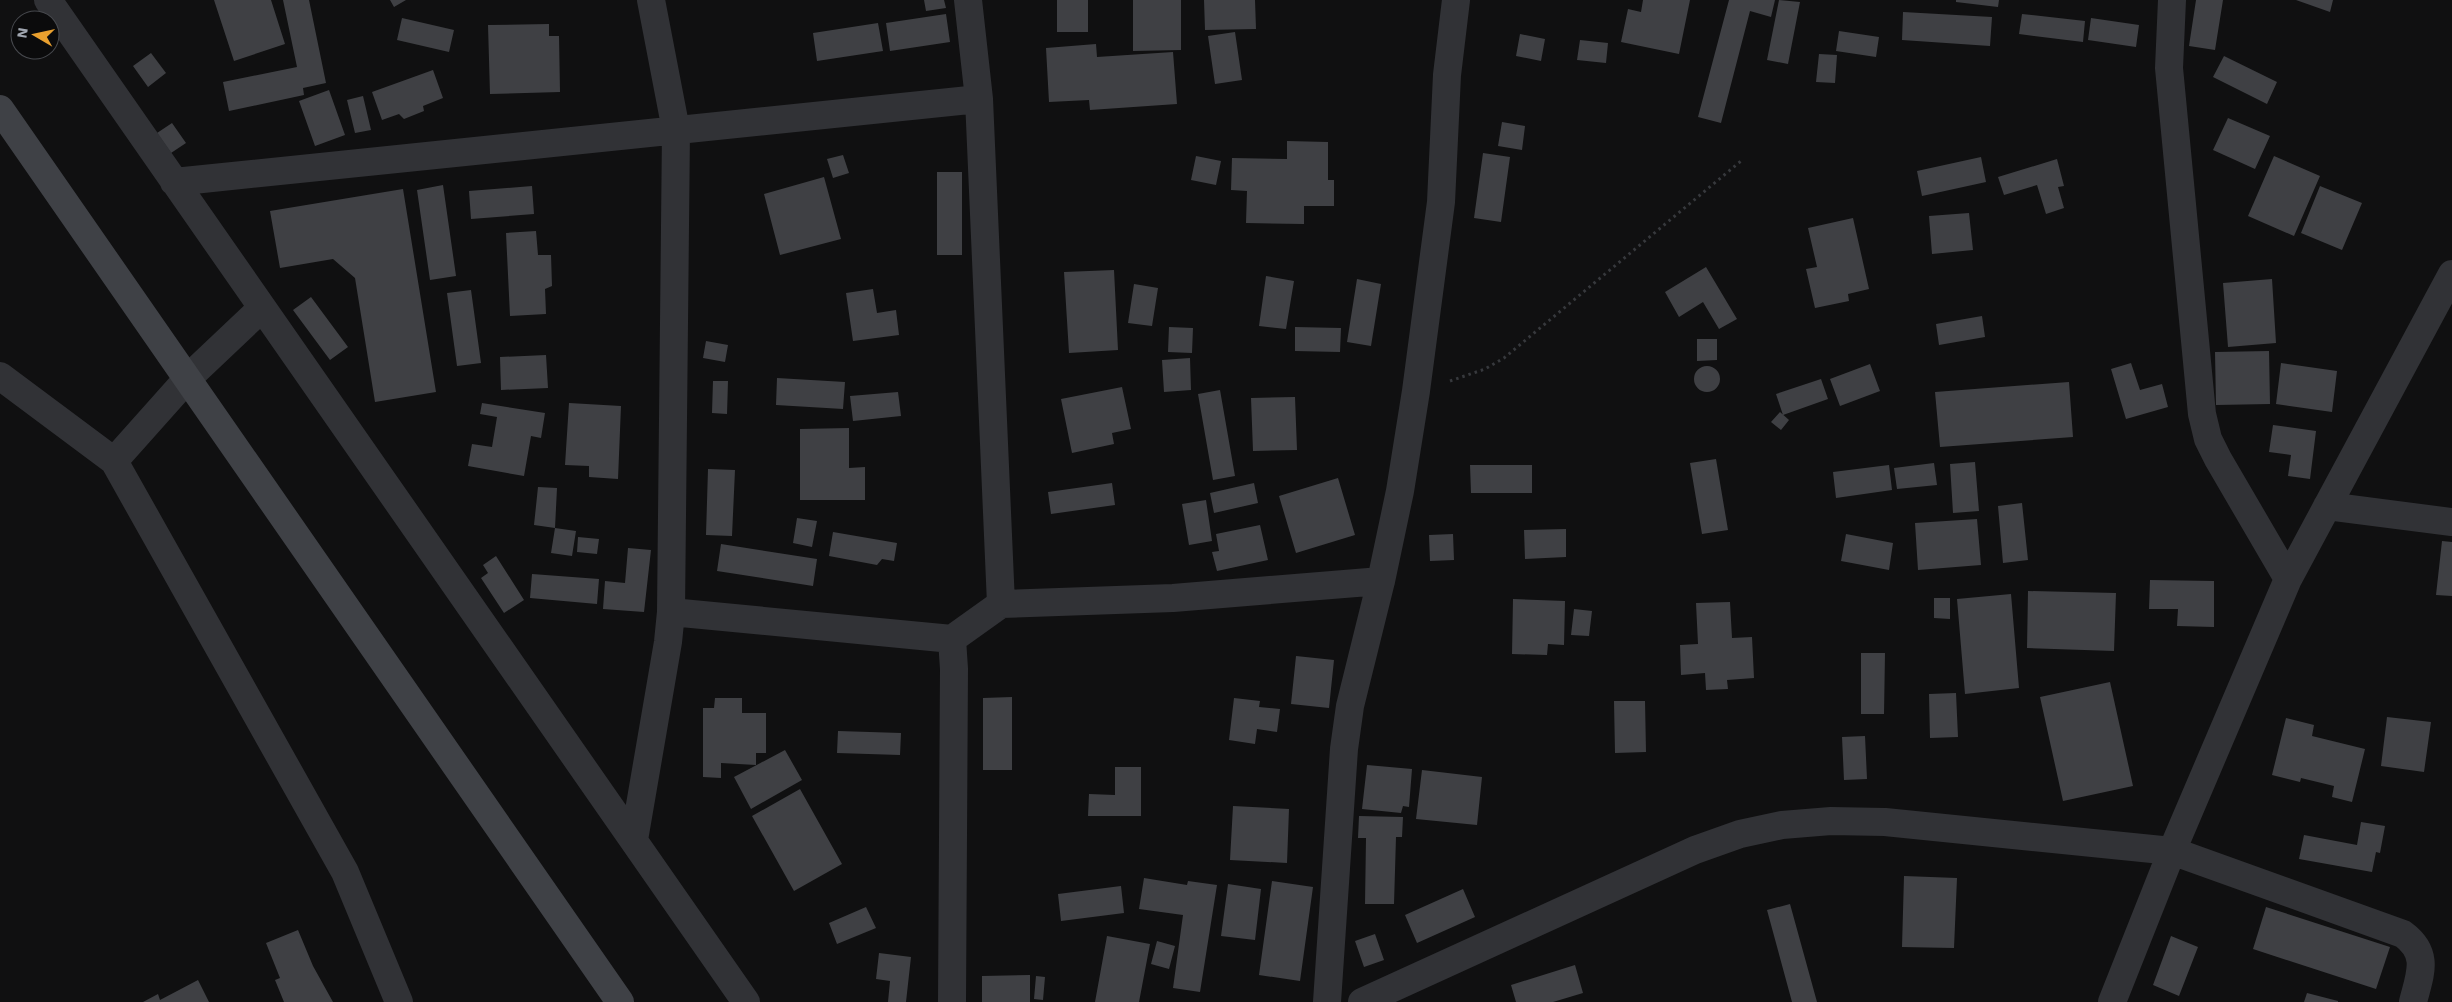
<svg xmlns="http://www.w3.org/2000/svg" width="2452" height="1002" font-family="'Work Sans',sans-serif">
<rect width="100%" height="100%" fill="#101011"/>
<path fill="#3f4044" d="M 214,0 L 271,0 L 285,44 L 234,61 Z
M 283,0 L 309,0 L 326,83 L 303,88 L 304,95 L 229,111 L 223,82 L 297,67 Z
M 390,0 L 406,0 L 394,7 Z
M 924,0 L 944,0 L 946,8 L 926,11 Z
M 1057,0 L 1088,0 L 1088,32 L 1057,32 Z
M 1133,0 L 1181,0 L 1181,50 L 1133,51 Z
M 1204,0 L 1255,0 L 1256,29 L 1205,30 Z
M 1643,0 L 1690,0 L 1679,54 L 1621,42 L 1628,9 L 1641,12 Z
M 1729,0 L 1775,0 L 1771,17 L 1750,11 L 1721,123 L 1698,117 Z
M 1779,0 L 1800,2 L 1788,64 L 1767,60 Z
M 1956,0 L 1999,0 L 1998,7 L 1956,2 Z
M 2196,0 L 2223,0 L 2215,50 L 2189,46 Z
M 2296,0 L 2333,0 L 2330,12 Z
M 1903,12 L 1992,17 L 1990,46 L 1902,40 Z
M 946,14 L 950,42 L 890,51 L 886,23 Z
M 2022,14 L 2085,21 L 2083,42 L 2019,34 Z
M 402,18 L 454,30 L 449,52 L 397,40 Z
M 2091,18 L 2139,25 L 2136,47 L 2088,40 Z
M 878,23 L 883,51 L 817,61 L 813,33 Z
M 549,24 L 549,36 L 559,36 L 560,92 L 490,94 L 488,25 Z
M 1839,31 L 1879,37 L 1876,57 L 1836,51 Z
M 1235,32 L 1242,80 L 1215,84 L 1208,36 Z
M 1520,34 L 1545,39 L 1541,61 L 1516,56 Z
M 1580,40 L 1608,43 L 1606,63 L 1577,60 Z
M 1096,44 L 1097,57 L 1173,52 L 1177,104 L 1090,110 L 1089,100 L 1049,102 L 1046,48 Z
M 151,53 L 166,73 L 148,87 L 133,66 Z
M 1819,54 L 1837,55 L 1835,83 L 1816,82 Z
M 2224,56 L 2277,82 L 2267,104 L 2213,77 Z
M 433,70 L 443,98 L 423,106 L 424,111 L 404,119 L 399,114 L 382,120 L 372,92 Z
M 329,90 L 345,135 L 315,146 L 299,101 Z
M 363,96 L 371,130 L 355,133 L 347,100 Z
M 2228,118 L 2270,136 L 2255,169 L 2213,150 Z
M 1502,122 L 1525,126 L 1522,150 L 1498,146 Z
M 172,123 L 186,143 L 171,153 L 157,133 Z
M 1287,141 L 1328,142 L 1328,180 L 1334,180 L 1334,206 L 1304,206 L 1304,224 L 1246,223 L 1247,191 L 1231,190 L 1232,158 L 1287,159 Z
M 1483,153 L 1510,157 L 1501,222 L 1474,218 Z
M 843,155 L 849,173 L 833,178 L 827,159 Z
M 1196,156 L 1221,161 L 1216,185 L 1191,180 Z
M 2274,156 L 2320,176 L 2294,236 L 2248,216 Z
M 1981,157 L 1986,182 L 1922,196 L 1917,171 Z
M 2057,159 L 2064,186 L 2058,187 L 2064,208 L 2046,214 L 2037,185 L 2004,195 L 1998,177 Z
M 937,172 L 962,172 L 962,255 L 937,255 Z
M 824,177 L 841,239 L 780,255 L 764,194 Z
M 443,185 L 456,276 L 430,280 L 417,190 Z
M 532,186 L 534,214 L 471,219 L 469,191 Z
M 2320,186 L 2362,203 L 2342,250 L 2301,233 Z
M 403,189 L 436,392 L 375,402 L 355,278 L 333,259 L 280,268 L 270,211 Z
M 1969,213 L 1973,250 L 1932,254 L 1929,216 Z
M 1853,218 L 1869,289 L 1848,294 L 1849,301 L 1815,308 L 1806,269 L 1817,267 L 1808,228 Z
M 536,231 L 538,255 L 551,255 L 552,286 L 545,289 L 546,314 L 510,316 L 506,233 Z
M 1706,267 L 1737,319 L 1719,329 L 1703,302 L 1679,317 L 1665,292 Z
M 1114,270 L 1118,350 L 1069,353 L 1064,272 Z
M 1266,276 L 1294,281 L 1286,329 L 1259,326 Z
M 1357,279 L 1381,284 L 1371,346 L 1347,342 Z
M 2272,279 L 2276,343 L 2228,347 L 2223,283 Z
M 1134,284 L 1158,288 L 1152,326 L 1128,323 Z
M 873,289 L 877,313 L 896,310 L 899,335 L 853,341 L 846,293 Z
M 471,290 L 481,363 L 457,366 L 447,293 Z
M 311,297 L 348,347 L 330,360 L 293,310 Z
M 1982,316 L 1985,337 L 1939,345 L 1936,324 Z
M 1169,327 L 1193,328 L 1192,353 L 1168,352 Z
M 1295,327 L 1341,328 L 1340,352 L 1295,351 Z
M 1697,339 L 1717,339 L 1717,360 L 1697,361 Z
M 706,341 L 728,345 L 725,362 L 703,358 Z
M 2269,351 L 2270,404 L 2216,405 L 2215,352 Z
M 546,355 L 548,388 L 501,390 L 500,357 Z
M 1190,358 L 1191,390 L 1164,392 L 1162,360 Z
M 2131,363 L 2140,390 L 2162,384 L 2168,407 L 2126,419 L 2111,369 Z
M 2281,363 L 2337,371 L 2332,412 L 2276,404 Z
M 1870,364 L 1880,391 L 1840,406 L 1830,379 Z
M1694 379a13 13 0 1 1 26 0a13 13 0 1 1-26 0Z
M 777,378 L 845,382 L 843,409 L 776,405 Z
M 1821,379 L 1828,399 L 1783,415 L 1776,394 Z
M 713,381 L 728,381 L 727,414 L 712,413 Z
M 2069,382 L 2073,437 L 1940,447 L 1935,392 Z
M 1122,387 L 1131,429 L 1112,433 L 1114,444 L 1072,453 L 1061,399 Z
M 1220,390 L 1235,476 L 1213,480 L 1198,394 Z
M 898,392 L 901,416 L 853,421 L 850,396 Z
M 1295,397 L 1297,450 L 1253,451 L 1251,398 Z
M 482,403 L 545,413 L 541,438 L 531,436 L 524,476 L 468,466 L 472,444 L 492,447 L 497,417 L 480,414 Z
M 569,403 L 621,406 L 618,479 L 589,477 L 589,466 L 565,465 Z
M 1780,412 L 1789,420 L 1781,430 L 1771,422 Z
M 2273,425 L 2316,431 L 2310,479 L 2288,476 L 2291,455 L 2269,452 Z
M 849,428 L 849,468 L 865,467 L 865,500 L 800,500 L 800,429 Z
M 1716,459 L 1728,530 L 1702,534 L 1690,463 Z
M 1975,462 L 1979,511 L 1953,513 L 1950,464 Z
M 1934,463 L 1937,485 L 1897,489 L 1894,468 Z
M 1470,465 L 1532,465 L 1532,493 L 1471,493 Z
M 1889,465 L 1892,490 L 1836,498 L 1833,472 Z
M 708,469 L 735,470 L 732,536 L 706,535 Z
M 1338,478 L 1355,535 L 1296,553 L 1279,496 Z
M 1112,483 L 1115,505 L 1051,514 L 1048,492 Z
M 1254,483 L 1258,503 L 1214,513 L 1210,493 Z
M 538,487 L 557,488 L 555,528 L 534,525 Z
M 1206,500 L 1212,541 L 1189,545 L 1182,504 Z
M 2022,503 L 2028,560 L 2003,563 L 1998,506 Z
M 797,518 L 817,521 L 812,547 L 793,543 Z
M 1977,519 L 1981,565 L 1918,570 L 1915,523 Z
M 1260,525 L 1268,560 L 1217,571 L 1212,552 L 1219,551 L 1216,534 Z
M 555,528 L 576,531 L 572,556 L 551,553 Z
M 1566,529 L 1566,557 L 1525,559 L 1524,530 Z
M 833,532 L 897,543 L 894,561 L 882,559 L 877,565 L 829,556 Z
M 1453,534 L 1454,560 L 1430,561 L 1429,535 Z
M 1846,534 L 1893,543 L 1889,570 L 1841,561 Z
M 578,537 L 599,539 L 597,554 L 577,552 Z
M 2442,541 L 2452,542 L 2452,596 L 2436,595 Z
M 721,544 L 817,559 L 813,586 L 717,571 Z
M 628,548 L 651,550 L 644,612 L 603,609 L 605,581 L 625,583 Z
M 496,556 L 524,600 L 504,613 L 481,578 L 488,573 L 483,565 Z
M 532,574 L 599,579 L 597,604 L 530,598 Z
M 2150,580 L 2214,581 L 2214,627 L 2177,626 L 2178,609 L 2149,609 Z
M 2028,591 L 2116,593 L 2114,651 L 2027,648 Z
M 2011,594 L 2019,688 L 1965,694 L 1957,599 Z
M 1934,598 L 1950,598 L 1950,619 L 1934,618 Z
M 1513,599 L 1565,601 L 1564,645 L 1548,644 L 1547,655 L 1512,654 Z
M 1730,602 L 1732,638 L 1752,637 L 1754,678 L 1727,680 L 1728,689 L 1706,690 L 1705,673 L 1681,675 L 1680,645 L 1698,644 L 1696,603 Z
M 1574,609 L 1592,611 L 1589,636 L 1571,635 Z
M 1861,653 L 1885,653 L 1884,714 L 1861,714 Z
M 1296,656 L 1334,660 L 1329,708 L 1291,704 Z
M 2110,682 L 2133,786 L 2063,801 L 2040,697 Z
M 1956,693 L 1958,737 L 1930,738 L 1929,694 Z
M 1012,697 L 1012,770 L 983,770 L 983,698 Z
M 715,698 L 742,698 L 742,713 L 766,713 L 766,753 L 756,753 L 756,765 L 721,763 L 721,778 L 703,777 L 703,708 L 714,708 Z
M 1234,698 L 1260,701 L 1259,707 L 1280,709 L 1277,732 L 1257,729 L 1255,744 L 1229,740 Z
M 1614,701 L 1645,701 L 1646,752 L 1615,753 Z
M 2387,717 L 2431,722 L 2424,772 L 2381,766 Z
M 2286,718 L 2314,725 L 2312,736 L 2365,749 L 2352,802 L 2332,797 L 2334,786 L 2301,778 L 2300,782 L 2272,775 Z
M 838,731 L 901,733 L 900,755 L 837,753 Z
M 1865,736 L 1867,779 L 1844,780 L 1842,737 Z
M 785,750 L 802,780 L 751,809 L 734,777 Z
M 1367,765 L 1412,769 L 1409,807 L 1403,806 L 1401,813 L 1362,809 Z
M 1115,767 L 1141,767 L 1141,816 L 1088,816 L 1089,794 L 1115,795 Z
M 1422,770 L 1482,777 L 1477,825 L 1416,819 Z
M 800,789 L 842,864 L 794,891 L 752,816 Z
M 1233,806 L 1289,809 L 1287,863 L 1230,860 Z
M 1359,816 L 1403,817 L 1402,837 L 1396,837 L 1394,904 L 1365,904 L 1366,838 L 1358,838 Z
M 2361,822 L 2385,826 L 2380,853 L 2376,852 L 2372,872 L 2299,859 L 2304,835 L 2357,845 Z
M 1904,876 L 1957,878 L 1954,948 L 1902,947 Z
M 1144,878 L 1187,885 L 1188,881 L 1217,885 L 1200,992 L 1173,988 L 1183,915 L 1139,909 Z
M 1272,881 L 1313,887 L 1300,981 L 1259,975 Z
M 1228,884 L 1261,889 L 1255,940 L 1221,936 Z
M 1121,886 L 1124,913 L 1061,921 L 1058,894 Z
M 1463,889 L 1475,917 L 1417,943 L 1405,915 Z
M 1790,904 L 1817,1002 L 1792,1002 L 1767,910 Z
M 866,907 L 876,928 L 837,944 L 829,923 Z
M 2266,907 L 2390,947 L 2376,989 L 2253,949 Z
M 298,930 L 313,966 L 333,1002 L 284,1002 L 275,980 L 280,978 L 266,943 Z
M 1375,934 L 1384,960 L 1364,967 L 1355,941 Z
M 1107,936 L 1150,944 L 1139,1002 L 1095,1002 Z
M 2171,936 L 2198,947 L 2179,996 L 2153,985 Z
M 1157,941 L 1175,946 L 1169,969 L 1151,964 Z
M 879,953 L 911,957 L 906,1002 L 888,1002 L 890,981 L 876,979 Z
M 1575,965 L 1583,993 L 1553,1002 L 1516,1002 L 1511,985 Z
M 1030,975 L 1030,1002 L 982,1002 L 982,976 Z
M 1036,976 L 1045,977 L 1043,1000 L 1034,999 Z
M 198,980 L 209,1002 L 143,1002 L 158,994 L 160,1000 Z
M 2307,993 L 2338,1001 L 2338,1002 L 2304,1002 Z"/>
<g fill="none" stroke-linecap="round" stroke-linejoin="round">
<path stroke="#37393d" stroke-width="3" stroke-dasharray="2.5 4" stroke-linecap="butt" d="M 1450,381 L 1485,369 L 1504,358 L 1741,161"/>
<path stroke="#313236" stroke-width="28" d="M 48,0 L 746,1002
M 968,0 L 979,99 L 1001,604 L 1173,598 L 1381,581
M 2172,0 L 2169,68 L 2202,414 L 2208,439 L 2218,459 L 2288,579
M 174,182 L 979,99
M 0,376 L 114,461 L 345,872 L 399,1002
M 114,461 L 188,378 L 262,308
M 2327,506 L 2452,522
M 671,612 L 952,639
M 634,840 L 668,642 L 671,612 L 676,130 L 651,0
M 952,1002 L 954,669 L 952,639 L 1001,604
M 1327,1002 L 1344,749 L 1350,706 L 1381,581 L 1400,491 L 1416,391 L 1441,202 L 1447,75 L 1456,0
M 1362,1002 L 1695,850 L 1740,834 L 1782,825 L 1831,821 L 1885,822 L 2172,851 L 2403,934 C 2430,954 2420,974 2413,1002
M 2112,1002 L 2172,851 L 2288,579 L 2452,274"/>
<path stroke="#3f4146" stroke-width="28" d="M 0,109 L 620,1002"/>
</g>
<g transform="translate(35 35) rotate(279)"><circle r="24" fill="#0b0b0c" stroke="#47494e"/>
<path d="M0-4L9 19L0 12L-9 19Z" fill="#e9a02f"/>
<text y="-8" font-size="14" font-weight="bold" text-anchor="middle" fill="#a1a7b1">N</text>
</g>
</svg>
